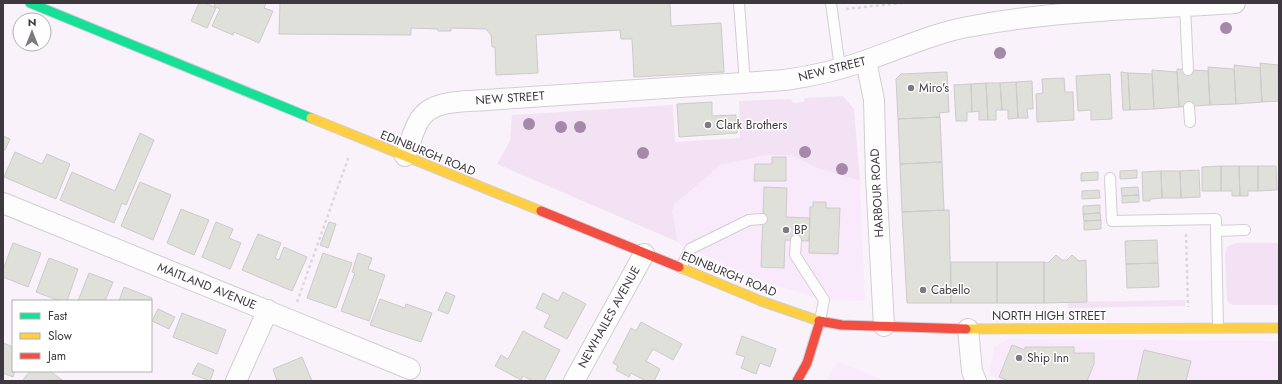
<svg xmlns="http://www.w3.org/2000/svg" width="1282" height="384" font-family="Jost,sans-serif">
<rect width="100%" height="100%" fill="#f9f2fa"/>
<path fill="#f9eafb" d="M 768,155 L 791,155 L 815,167 L 860,181 L 865,301 L 824,300 L 770,284 L 690,249 L 678,242 L 672,211 L 674,205 L 720,165 Z
M 1009,339 L 1279,341 L 1279,381 L 1003,381 L 989,375 L 994,347 Z
M 837,361 L 885,381 L 826,381 Z"/>
<path fill="#f2e2f4" d="M 843,96 L 854,109 L 860,181 L 815,167 L 791,155 L 768,155 L 720,165 L 674,205 L 672,211 L 678,242 L 497,164 L 510,141 L 512,115 L 673,105 L 675,142 L 740,138 L 739,101 L 791,99 L 793,103 L 804,102 L 805,98 Z
M 1235,243 L 1279,243 L 1279,305 L 1232,305 L 1227,301 L 1225,254 L 1227,247 Z
M 1185,300 L 1185,306 L 1068,308 L 1068,302 Z"/>
<path fill="#e0e0db" stroke="#cccaca" d="M 199,3 L 205,3 L 216,8 L 207,28 L 191,21 Z
M 215,3 L 266,3 L 264,8 L 273,11 L 259,43 L 234,32 L 233,35 L 212,26 L 220,9 L 214,6 Z
M 280,3 L 670,3 L 671,26 L 721,23 L 724,72 L 634,77 L 632,39 L 621,39 L 620,30 L 536,35 L 538,73 L 496,75 L 495,47 L 492,47 L 491,35 L 486,29 L 451,28 L 451,31 L 438,31 L 438,29 L 411,28 L 411,35 L 279,34 Z
M 1260,63 L 1278,65 L 1279,101 L 1262,102 Z
M 1234,65 L 1260,68 L 1262,102 L 1236,104 Z
M 1208,67 L 1234,69 L 1236,104 L 1210,105 Z
M 1177,69 L 1208,71 L 1210,105 L 1179,107 Z
M 1152,70 L 1177,72 L 1179,107 L 1154,109 Z
M 947,72 L 949,112 L 939,113 L 940,117 L 898,119 L 896,79 L 901,74 Z
M 1121,72 L 1128,73 L 1130,110 L 1123,110 Z
M 1128,73 L 1152,74 L 1154,109 L 1130,110 Z
M 1110,74 L 1112,119 L 1091,120 L 1091,110 L 1078,111 L 1076,76 Z
M 1064,78 L 1065,92 L 1073,92 L 1074,120 L 1037,122 L 1036,94 L 1043,93 L 1042,79 Z
M 1032,81 L 1033,109 L 1027,109 L 1028,118 L 1018,118 L 1016,82 Z
M 1013,82 L 1016,82 L 1018,118 L 1008,119 L 1008,110 L 1002,110 L 1000,83 Z
M 986,83 L 1000,83 L 1002,110 L 996,110 L 996,120 L 988,120 Z
M 986,83 L 988,120 L 979,120 L 979,111 L 972,112 L 971,84 Z
M 971,84 L 972,112 L 967,112 L 967,121 L 956,121 L 954,85 Z
M 712,102 L 712,116 L 736,115 L 737,133 L 679,137 L 677,104 Z
M 940,117 L 942,162 L 900,164 L 898,119 Z
M 140,133 L 154,140 L 126,205 L 122,203 L 114,223 L 60,200 L 72,172 L 115,191 Z
M 3,136 L 10,139 L 5,150 L 3,150 Z
M 15,152 L 42,164 L 47,154 L 70,164 L 56,199 L 4,177 Z
M 772,157 L 786,157 L 786,181 L 754,181 L 755,164 L 772,164 Z
M 942,162 L 944,210 L 902,212 L 900,164 Z
M 1221,166 L 1221,191 L 1202,191 L 1202,167 Z
M 1221,166 L 1239,166 L 1240,196 L 1232,196 L 1232,191 L 1221,191 Z
M 1239,166 L 1258,166 L 1258,191 L 1248,191 L 1248,196 L 1240,196 Z
M 1258,166 L 1276,166 L 1277,190 L 1258,191 Z
M 1137,170 L 1137,178 L 1120,179 L 1120,171 Z
M 1199,170 L 1200,197 L 1181,198 L 1180,171 Z
M 1161,171 L 1162,198 L 1150,199 L 1150,201 L 1143,201 L 1142,172 Z
M 1161,171 L 1180,171 L 1181,198 L 1162,198 Z
M 1098,172 L 1098,180 L 1081,181 L 1081,173 Z
M 140,182 L 171,195 L 153,240 L 121,226 Z
M 764,187 L 787,188 L 786,217 L 810,218 L 809,241 L 785,240 L 784,268 L 761,267 Z
M 1138,187 L 1139,195 L 1122,196 L 1121,188 Z
M 1099,190 L 1100,198 L 1082,199 L 1082,191 Z
M 1139,195 L 1139,202 L 1122,203 L 1122,196 Z
M 813,202 L 826,202 L 826,208 L 840,208 L 838,254 L 809,253 L 810,207 L 813,207 Z
M 1100,205 L 1100,213 L 1083,214 L 1083,206 Z
M 181,209 L 209,220 L 194,255 L 167,243 Z
M 949,210 L 951,303 L 907,303 L 902,212 Z
M 1100,213 L 1101,220 L 1084,221 L 1083,214 Z
M 1101,220 L 1101,229 L 1084,230 L 1084,221 Z
M 216,222 L 233,229 L 229,238 L 241,243 L 230,269 L 202,257 Z
M 329,222 L 336,224 L 328,248 L 320,245 Z
M 258,234 L 281,243 L 275,258 L 279,260 L 284,247 L 307,257 L 292,291 L 242,270 Z
M 1157,240 L 1158,263 L 1126,264 L 1125,241 Z
M 13,243 L 41,253 L 28,287 L 3,277 L 3,270 Z
M 323,253 L 352,263 L 336,308 L 307,298 Z
M 358,253 L 372,258 L 368,269 L 385,275 L 369,321 L 341,311 L 355,273 L 352,272 Z
M 1056,255 L 1062,260 L 1067,260 L 1072,255 L 1079,261 L 1086,260 L 1087,302 L 1044,303 L 1044,262 L 1048,263 Z
M 49,258 L 78,269 L 67,301 L 60,301 L 36,292 Z
M 951,262 L 997,262 L 997,303 L 951,303 Z
M 997,262 L 1044,262 L 1044,303 L 997,303 Z
M 1158,263 L 1159,287 L 1127,288 L 1126,264 Z
M 89,273 L 113,282 L 105,301 L 78,301 Z
M 124,287 L 152,298 L 151,301 L 119,301 Z
M 446,292 L 455,296 L 448,314 L 438,310 Z
M 563,292 L 586,304 L 567,339 L 544,327 L 550,315 L 536,308 L 543,293 L 558,301 Z
M 380,299 L 405,308 L 406,304 L 432,313 L 421,342 L 370,325 Z
M 158,309 L 175,317 L 169,329 L 152,321 Z
M 182,313 L 226,330 L 217,354 L 173,337 Z
M 641,322 L 682,344 L 673,360 L 653,349 L 646,361 L 660,369 L 654,381 L 646,381 L 631,373 L 629,377 L 616,370 L 618,366 L 613,363 L 631,328 L 636,331 Z
M 523,331 L 560,350 L 544,381 L 533,381 L 523,376 L 521,380 L 495,366 L 501,355 L 508,359 Z
M 742,336 L 776,349 L 770,367 L 760,363 L 756,374 L 741,368 L 745,357 L 736,354 Z
M 3,343 L 13,347 L 13,371 L 15,371 L 13,377 L 3,373 Z
M 1012,345 L 1025,350 L 1025,347 L 1074,347 L 1074,353 L 1094,353 L 1094,364 L 1087,381 L 1009,381 L 999,377 Z
M 1144,350 L 1191,361 L 1186,381 L 1137,381 Z
M 302,357 L 312,381 L 277,381 L 273,369 Z
M 198,363 L 214,370 L 210,381 L 192,374 Z
M 30,371 L 50,371 L 62,380 L 22,381 Z"/>
<g fill="none" stroke-linecap="round" stroke-linejoin="round">
<defs>
<path id="lane" d="M 739,3 L 745,83
M 831,3 L 840,68
M 1185,6 L 1188,70
M 1189,107 L 1190,122
M 1110,178 L 1112,221 L 1216,219 L 1216,231
M 796,240 L 795,255 L 824,300 L 820,321
M 681,268 L 690,249 L 749,220 L 762,219
M 1218,327 L 1216,231 L 1245,230"/>
<path id="street" d="M 866,61 L 874,100 L 876,177 L 884,326
M 405,156 C 410,144 413,130 420,119 C 433,99 466,102 486,100 L 785,80 C 813,76 840,70 867,60 C 902,48 936,32 973,26 C 1059,10 1147,9 1235,3
M 3,203 L 410,369
M 968,329 L 972,371 L 976,381
M 236,381 L 268,310
M 574,381 L 644,254"/>
<path id="fast" d="M 30,3 L 311,118"/>
<path id="slow" d="M 311,118 L 541,211
M 679,267 L 761,301 L 819,321
M 966,329 L 1279,328"/>
<path id="jam" d="M 541,211 L 679,267
M 819,321 L 842,325 L 966,329
M 797,381 L 807,363 L 820,321"/>
</defs>
<use href="#lane" stroke="#d2cdd3" stroke-width="12"/>
<use href="#street" stroke="#d2cdd3" stroke-width="22"/>
<use href="#fast" stroke="#d2cdd3" stroke-width="11"/>
<use href="#slow" stroke="#d2cdd3" stroke-width="11"/>
<use href="#jam" stroke="#d2cdd3" stroke-width="11"/>
<path stroke="#dbd8db" stroke-width="2.5" stroke-dasharray="3 3" stroke-linecap="butt" d="M 846,9 L 901,3
M 1186,234 L 1188,307
M 297,302 L 349,156"/>
<use href="#lane" stroke="#fefdfe" stroke-width="10"/>
<use href="#street" stroke="#fefdfe" stroke-width="20"/>
<use href="#fast" stroke="#16e098" stroke-width="9"/>
<use href="#slow" stroke="#ffcf43" stroke-width="9"/>
<use href="#jam" stroke="#f24e42" stroke-width="9"/>
</g>
<g fill="#a48aa8">
<circle cx="1226" cy="28" r="6"/>
<circle cx="1000" cy="53" r="6"/>
<circle cx="529" cy="124" r="6"/>
<circle cx="561" cy="127" r="6"/>
<circle cx="580" cy="127" r="6"/>
<circle cx="805" cy="152" r="6"/>
<circle cx="643" cy="153" r="6"/>
<circle cx="842" cy="169" r="6"/>
</g>
<g fill="#7f7980" stroke="#fff" stroke-width="1.5">
<circle cx="911" cy="88" r="4"/>
<circle cx="708" cy="125" r="4"/>
<circle cx="786" cy="230" r="4"/>
<circle cx="923" cy="290" r="4"/>
<circle cx="1019" cy="358" r="4"/>
</g>
<g text-anchor="middle" stroke-width="3" stroke-linejoin="round" paint-order="stroke">
<g font-size="12" fill="#3e383f" stroke="#fff">
<text transform="translate(832 69) rotate(-14)" y="4">NEW STREET</text>
<text transform="translate(510 98) rotate(-4)" y="4">NEW STREET</text>
<text transform="translate(428 153) rotate(22)" y="4">EDINBURGH ROAD</text>
<text transform="translate(877 193) rotate(-93)" y="4">HARBOUR ROAD</text>
<text transform="translate(729 274) rotate(22)" y="4">EDINBURGH ROAD</text>
<text transform="translate(207 286) rotate(22)" y="4">MAITLAND AVENUE</text>
<text x="1049" y="320">NORTH HIGH STREET</text>
<text transform="translate(609 317) rotate(-61)" y="4">NEWHAILES AVENUE</text>
</g>
<g font-size="12" fill="#3e383f" stroke="#fff" text-anchor="start">
<text x="919" y="92">Miro's</text>
<text x="716" y="129">Clark Brothers</text>
<text x="794" y="234">BP</text>
<text x="931" y="294">Cabello</text>
<text x="1027" y="362">Ship Inn</text>
</g>
</g>
<rect width="1282" height="384" fill="none" stroke="#3e383f" stroke-width="8"/>
<rect x="12" y="300" width="140" height="72" fill="#ffffff" stroke="#b2afb2"/>
<rect x="20" y="313" width="20" height="6" fill="#16e098" stroke="#b2afb2"/>
<text x="48" y="320" font-size="12" fill="#3e383f">Fast</text>
<rect x="20" y="333" width="20" height="6" fill="#ffcf43" stroke="#b2afb2"/>
<text x="48" y="340" font-size="12" fill="#3e383f">Slow</text>
<rect x="20" y="353" width="20" height="6" fill="#f24e42" stroke="#b2afb2"/>
<text x="48" y="360" font-size="12" fill="#3e383f">Jam</text>
<g transform="translate(32 32)"><circle r="19" fill="#ffffff" stroke="#b2afb2"/>
<path d="M0-3L7 15L0 10L-7 15Z" fill="#7f7980"/>
<text y="-6" font-size="11" font-weight="bold" text-anchor="middle" fill="#3e383f">N</text>
</g>
</svg>
